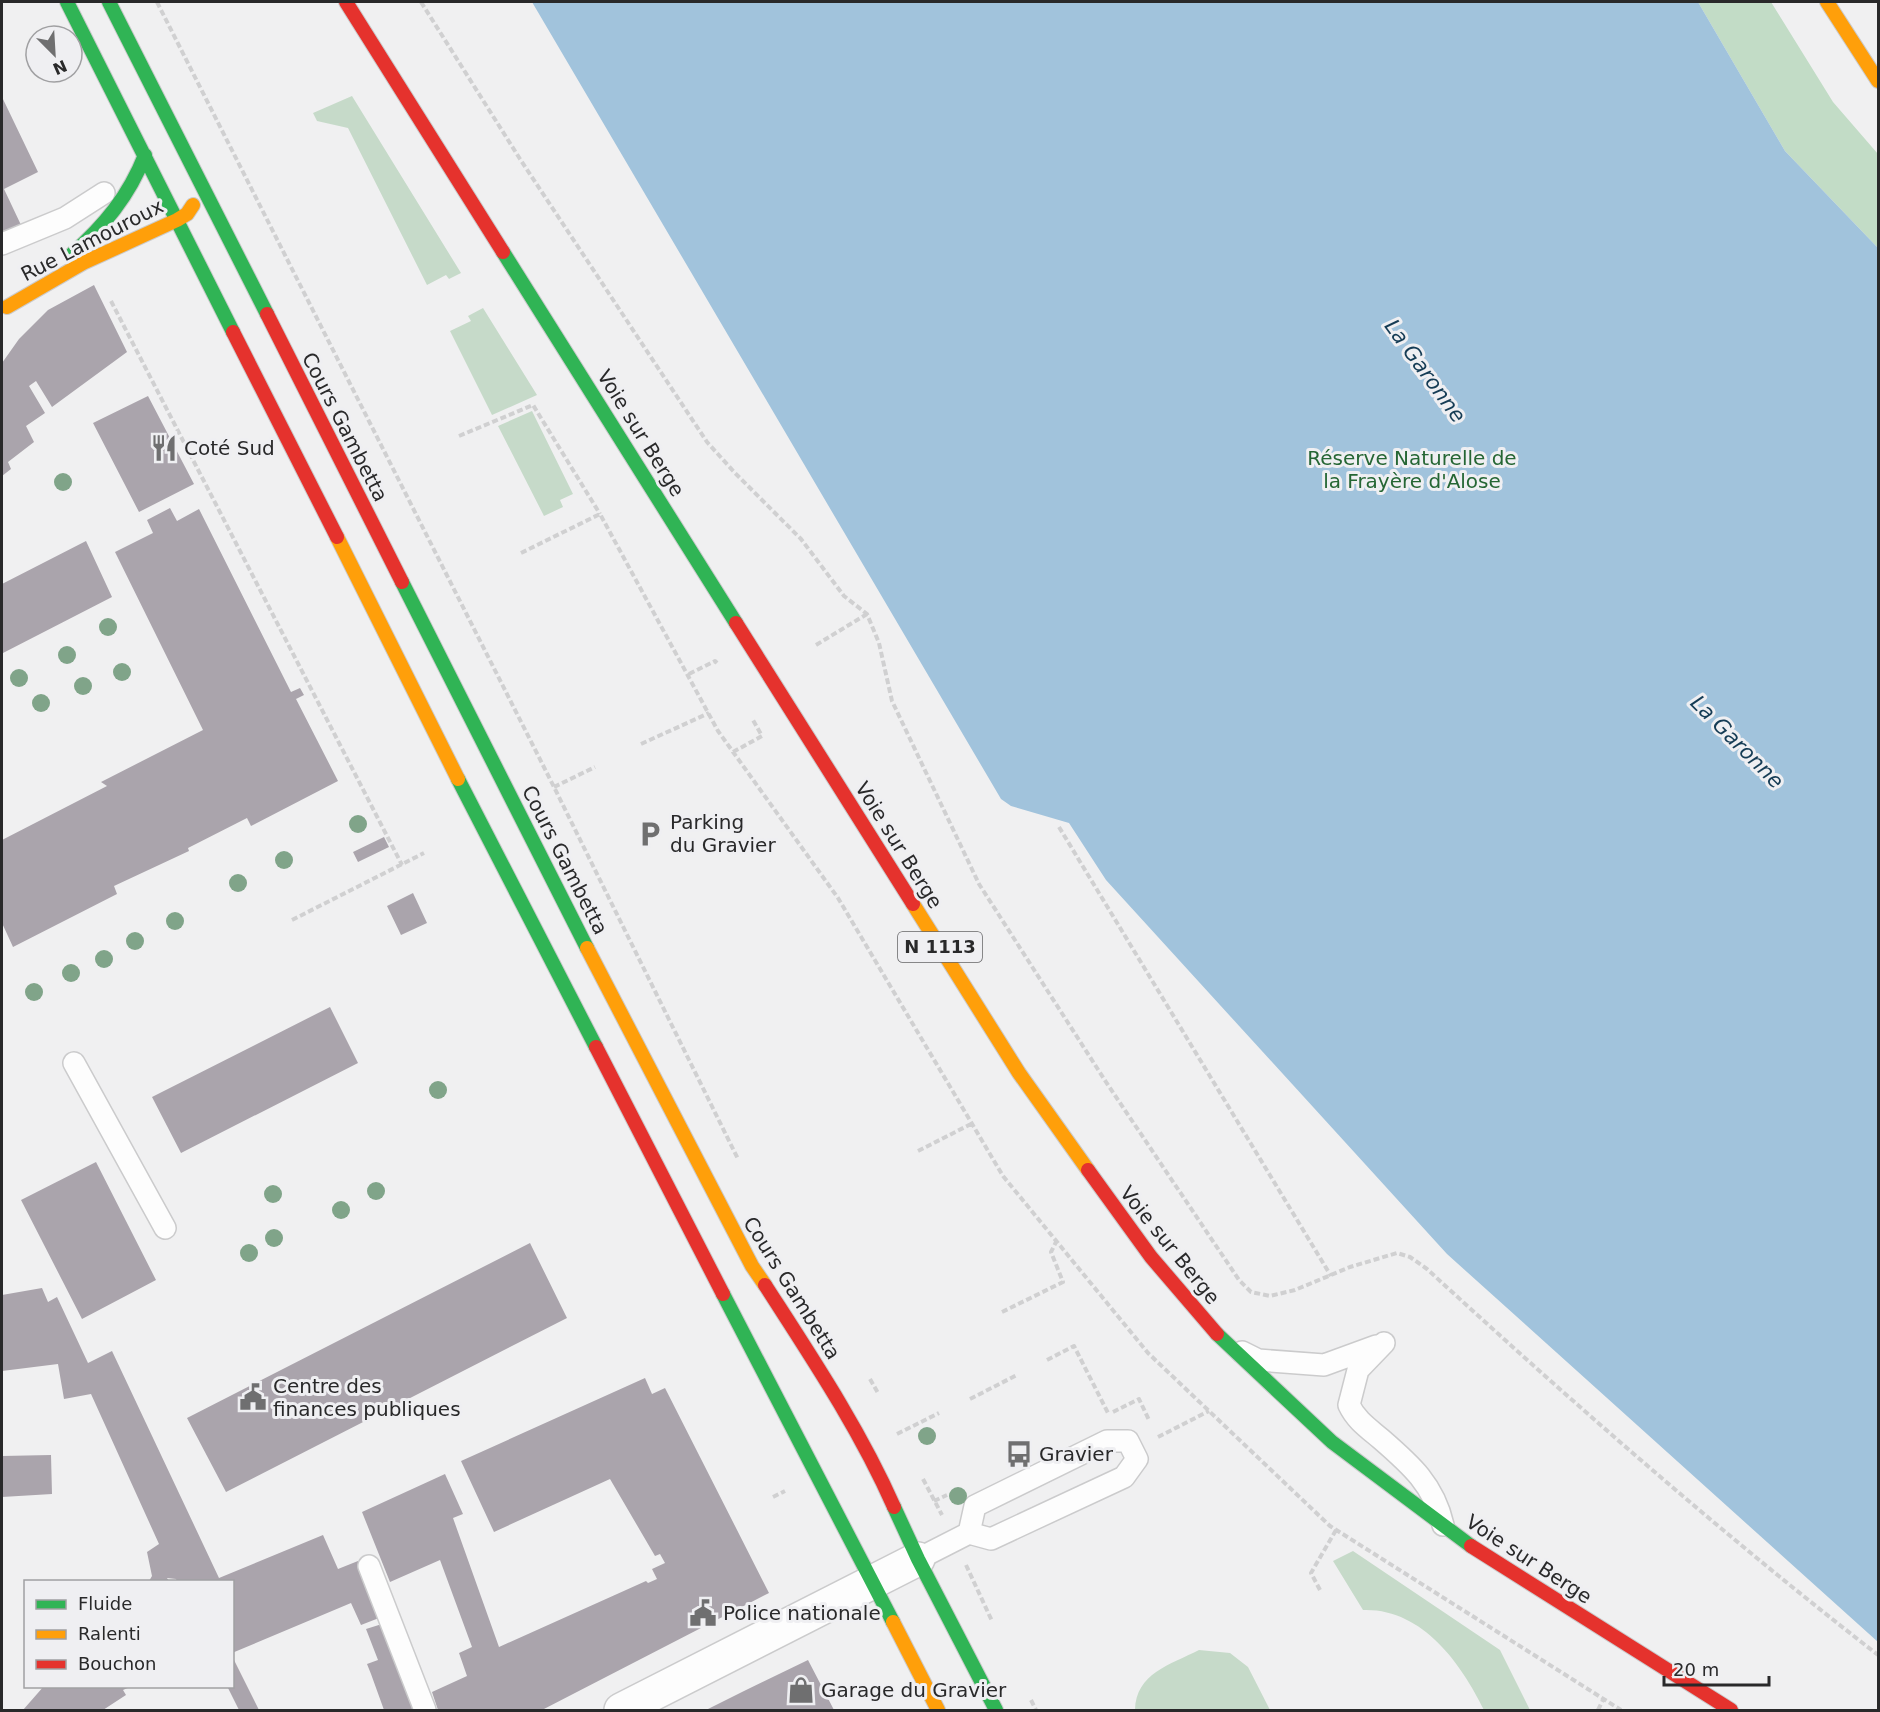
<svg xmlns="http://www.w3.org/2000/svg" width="1880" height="1712" font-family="'DejaVu Sans',sans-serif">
<rect width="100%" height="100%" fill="#f0f0f1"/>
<path fill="#c6dac9" d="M 352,96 L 461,273 L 449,279 L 446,275 L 427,285 L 348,128 L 317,121 L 313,113 Z
M 483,308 L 537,395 L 492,415 L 450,331 L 471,321 L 468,316 Z
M 532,411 L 573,494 L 560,500 L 563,507 L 544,516 L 498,426 Z
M 1353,1551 L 1500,1650 L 1530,1710 L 1484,1710 C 1461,1663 1422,1608 1363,1610 L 1333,1561 Z
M 1199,1650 L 1230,1653 L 1248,1667 L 1270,1710 L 1135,1710 C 1136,1673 1170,1665 1199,1650 Z"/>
<path fill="#c2dcc6" d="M 1698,2 L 1771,2 L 1833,102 L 1878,154 L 1878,248 L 1785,151 Z"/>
<path fill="#a1c3dc" d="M 532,2 L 1698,2 L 1785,151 L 1878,248 L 1878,1642 L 1447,1254 L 1106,880 L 1069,823 L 1011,806 L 1001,799 Z"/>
<path fill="#aaa4ac" d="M 2,97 L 38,172 L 4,189 L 21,225 L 2,235 Z
M 94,285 L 127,352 L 52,407 L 36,381 L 29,386 L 45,413 L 26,426 L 34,442 L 8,462 L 11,469 L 2,476 L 2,363 L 19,339 L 48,310 Z
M 148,396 L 194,484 L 139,512 L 93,423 Z
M 170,508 L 177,521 L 199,509 L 291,692 L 300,688 L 304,695 L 296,699 L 338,781 L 251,826 L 247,818 L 188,848 L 189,851 L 114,886 L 117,894 L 13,947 L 2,923 L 2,840 L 107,786 L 101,782 L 203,730 L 115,552 L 153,533 L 147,520 Z
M 86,541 L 112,597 L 3,653 L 2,584 Z
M 384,837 L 389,847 L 358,862 L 353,852 Z
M 413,893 L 427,923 L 401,935 L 387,906 Z
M 330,1007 L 358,1063 L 181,1153 L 152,1097 Z
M 96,1162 L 156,1280 L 82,1319 L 21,1200 Z
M 530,1243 L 567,1318 L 226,1492 L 187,1418 Z
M 42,1288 L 48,1302 L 57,1297 L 88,1363 L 112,1351 L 219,1578 L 323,1535 L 338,1569 L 358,1561 L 379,1618 L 361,1625 L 351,1603 L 232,1653 L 232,1581 L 177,1581 L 176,1579 L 167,1578 L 169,1581 L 149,1581 L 152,1576 L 147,1552 L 159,1544 L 91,1394 L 64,1399 L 58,1364 L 2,1371 L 2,1295 Z
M 645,1378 L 652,1394 L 665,1388 L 769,1593 L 542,1710 L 438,1710 L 432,1692 L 467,1676 L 459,1653 L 472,1647 L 440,1560 L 390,1582 L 362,1512 L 445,1474 L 463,1514 L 453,1518 L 499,1647 L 646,1581 L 648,1583 L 657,1579 L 652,1569 L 665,1563 L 660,1554 L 655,1556 L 610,1479 L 494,1532 L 461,1461 Z
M 51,1455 L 52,1494 L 2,1497 L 2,1456 Z
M 382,1624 L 414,1710 L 384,1710 L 371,1674 L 367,1664 L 378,1660 L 366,1629 Z
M 232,1656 L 259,1710 L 239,1710 L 227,1686 L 232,1686 Z
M 808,1660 L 834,1710 L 706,1710 L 744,1691 Z
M 44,1686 L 132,1686 L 123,1690 L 126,1695 L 103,1710 L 23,1710 Z"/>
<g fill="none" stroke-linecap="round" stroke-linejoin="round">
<defs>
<path id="lane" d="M 2,244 L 65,218 L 104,193
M 74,1063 L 165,1228
M 1384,1343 L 1358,1370 L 1349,1405 C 1356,1420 1368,1428 1381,1439 C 1411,1465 1434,1485 1443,1525
M 1242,1352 L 1258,1360 L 1324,1365 L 1376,1346
M 1107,1441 L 1128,1441 L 1137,1459 L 1124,1477 L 991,1539 L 969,1533 L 975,1506 Z
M 918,1559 L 969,1533
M 369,1566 L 425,1710"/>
<path id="street" d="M 621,1710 L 918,1559"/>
<path id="fast" d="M 67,2 L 233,332
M 109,2 L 267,314
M 503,252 L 736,623
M 71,255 C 104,226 129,196 145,155
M 402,582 L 587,948
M 458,779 L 596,1047
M 723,1294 L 893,1622
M 1217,1334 L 1332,1442 L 1471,1546
M 894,1507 L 918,1559 L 996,1710"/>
<path id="slow" d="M 1827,2 L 1878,81
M 7,307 L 83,263 L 177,220 L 187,214 L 193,205
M 337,537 L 458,779
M 913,904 L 1019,1073 L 1088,1170
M 587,948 L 752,1266 L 765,1285
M 893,1622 L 938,1710"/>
<path id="jam" d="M 346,2 L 503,252
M 267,314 L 402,582
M 233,332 L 337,537
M 736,623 L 913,904
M 596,1047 L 723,1294
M 1088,1170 L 1151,1257 L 1217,1334
M 765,1285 C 812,1358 859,1428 894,1507
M 1471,1546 L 1731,1710"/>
</defs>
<use href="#lane" stroke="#cbcbcc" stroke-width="24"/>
<use href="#street" stroke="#cbcbcc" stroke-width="36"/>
<use href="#fast" stroke="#cbcbcc" stroke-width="16"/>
<use href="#slow" stroke="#cbcbcc" stroke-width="16"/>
<use href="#jam" stroke="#cbcbcc" stroke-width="16"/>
<path stroke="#d0d0d1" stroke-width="4" stroke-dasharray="6 3" stroke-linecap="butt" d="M 157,2 L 554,787 L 738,1159
M 421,2 L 520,159 L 707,442 L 735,473 L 801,539 L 844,596 L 867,614 L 879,643 L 892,701 L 979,884 L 1106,1082 L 1239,1280 L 1251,1292 L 1270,1296 L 1295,1290 L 1350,1267 L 1397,1253 L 1410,1257 L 1427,1269 C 1573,1403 1722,1534 1878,1655
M 111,301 L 402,865
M 459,436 L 533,405 L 600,514
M 521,553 L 600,514 L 718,731 L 838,898 L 1003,1176 L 1148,1353 L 1330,1526 L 1621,1710
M 816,645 L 867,614
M 689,674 L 715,661 L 717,663
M 641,744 L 709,713
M 733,752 L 762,736 L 753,720
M 554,787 L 595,767
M 1059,827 L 1331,1276
M 292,920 L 424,853
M 918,1151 L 971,1124
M 1002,1312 L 1063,1282 L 1051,1252 L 1056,1242
M 1047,1360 L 1074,1346 L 1108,1413
M 870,1379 L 878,1393
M 970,1399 L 1017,1375
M 1113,1412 L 1139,1399 L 1149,1420
M 897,1434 L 939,1413
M 1158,1437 L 1209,1411
M 923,1479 L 942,1515
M 773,1497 L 785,1491
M 934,1501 L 947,1495
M 966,1565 L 992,1621
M 1320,1590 L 1311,1573 L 1336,1530
M 1031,1700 L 1036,1710
M 1598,1710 L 1603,1700"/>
<use href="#lane" stroke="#fdfdfd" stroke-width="21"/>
<use href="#street" stroke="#fdfdfd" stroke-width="33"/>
<use href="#fast" stroke="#30b455" stroke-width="14"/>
<use href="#slow" stroke="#ff9f0a" stroke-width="14"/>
<use href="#jam" stroke="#e5322d" stroke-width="14"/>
</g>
<g fill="#80a489">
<circle cx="63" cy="482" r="9"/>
<circle cx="108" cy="627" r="9"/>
<circle cx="67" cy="655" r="9"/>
<circle cx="122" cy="672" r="9"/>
<circle cx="19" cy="678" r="9"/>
<circle cx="83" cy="686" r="9"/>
<circle cx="41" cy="703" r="9"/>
<circle cx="358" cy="824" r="9"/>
<circle cx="284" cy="860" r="9"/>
<circle cx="238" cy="883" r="9"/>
<circle cx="175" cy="921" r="9"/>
<circle cx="135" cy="941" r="9"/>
<circle cx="104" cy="959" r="9"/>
<circle cx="71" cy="973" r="9"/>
<circle cx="34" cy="992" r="9"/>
<circle cx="438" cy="1090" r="9"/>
<circle cx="376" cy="1191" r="9"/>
<circle cx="273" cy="1194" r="9"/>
<circle cx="341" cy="1210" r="9"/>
<circle cx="274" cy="1238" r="9"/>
<circle cx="249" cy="1253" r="9"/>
<circle cx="927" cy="1436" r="9"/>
<circle cx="958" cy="1496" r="9"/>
</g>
<defs>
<symbol id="restaurant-bare" viewBox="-9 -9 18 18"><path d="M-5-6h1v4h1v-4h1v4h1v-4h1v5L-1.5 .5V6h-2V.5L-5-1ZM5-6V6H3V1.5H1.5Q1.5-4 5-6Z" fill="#6f6f70" stroke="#efeff2" stroke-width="2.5" paint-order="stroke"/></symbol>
<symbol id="parking-bare" viewBox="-9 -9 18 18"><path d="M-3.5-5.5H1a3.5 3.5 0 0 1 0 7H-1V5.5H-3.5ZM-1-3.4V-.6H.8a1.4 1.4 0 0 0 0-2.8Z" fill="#6f6f70" stroke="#efeff2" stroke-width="2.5" paint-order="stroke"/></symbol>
<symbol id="civic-bare" viewBox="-9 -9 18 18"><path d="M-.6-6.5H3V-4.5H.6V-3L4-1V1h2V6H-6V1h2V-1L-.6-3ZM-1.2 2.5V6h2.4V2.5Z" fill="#6f6f70" stroke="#efeff2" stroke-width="2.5" paint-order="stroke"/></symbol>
<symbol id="bus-bare" viewBox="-9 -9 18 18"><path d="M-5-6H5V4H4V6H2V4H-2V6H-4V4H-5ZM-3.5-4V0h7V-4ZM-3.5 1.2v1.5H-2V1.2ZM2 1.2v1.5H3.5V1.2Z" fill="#6f6f70" stroke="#efeff2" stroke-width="2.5" paint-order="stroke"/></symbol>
<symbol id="shop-bare" viewBox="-9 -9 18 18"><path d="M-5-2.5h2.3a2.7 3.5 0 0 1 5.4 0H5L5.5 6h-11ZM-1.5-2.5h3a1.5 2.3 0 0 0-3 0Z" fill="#6f6f70" stroke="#efeff2" stroke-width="2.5" paint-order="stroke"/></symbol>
</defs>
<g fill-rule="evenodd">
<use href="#restaurant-bare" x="145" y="429" width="38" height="38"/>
<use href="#parking-bare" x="631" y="815" width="38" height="38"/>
<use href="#civic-bare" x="234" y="1378" width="38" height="38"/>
<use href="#bus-bare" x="1000" y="1435" width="38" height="38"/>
<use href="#civic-bare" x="684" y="1594" width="38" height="38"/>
<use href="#shop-bare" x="782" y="1671" width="38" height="38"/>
</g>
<g text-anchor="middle" stroke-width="6" stroke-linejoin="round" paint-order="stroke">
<rect fill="#efeff2" stroke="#646466" stroke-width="1.5" x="898" y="932" width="84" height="30" rx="4.5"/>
<g font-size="18" font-weight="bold" fill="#29292a">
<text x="940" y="953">N 1113</text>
</g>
<g font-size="20" fill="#29292a" stroke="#efeff2">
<text transform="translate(92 240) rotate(-27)" y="7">Rue Lamouroux</text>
<text transform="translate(345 427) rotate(63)" y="7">Cours Gambetta</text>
<text transform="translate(641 433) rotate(58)" y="7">Voie sur Berge</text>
<text transform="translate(899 845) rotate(58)" y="7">Voie sur Berge</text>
<text transform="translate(565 860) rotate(63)" y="7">Cours Gambetta</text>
<text transform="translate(1170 1245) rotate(51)" y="7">Voie sur Berge</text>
<text transform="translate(792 1288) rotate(58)" y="7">Cours Gambetta</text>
<text transform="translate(1529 1559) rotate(33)" y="7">Voie sur Berge</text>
</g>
<g font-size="20" fill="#29292a" stroke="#efeff2" text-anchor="start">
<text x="184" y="455">Coté Sud</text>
<text x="670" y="829">Parking<tspan x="670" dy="23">du Gravier</tspan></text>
<text x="273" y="1393">Centre des<tspan x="273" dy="23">finances publiques</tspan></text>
<text x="1039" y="1461">Gravier</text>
<text x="723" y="1620">Police nationale</text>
<text x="821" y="1697">Garage du Gravier</text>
</g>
<g font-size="20" fill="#256634" stroke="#efeff2">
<text x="1412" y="465">Réserve Naturelle de<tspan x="1412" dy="23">la Frayère d'Alose</tspan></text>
</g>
<g font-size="21" font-style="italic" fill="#153c55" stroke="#efeff2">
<text transform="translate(1425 371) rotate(54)" y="7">La Garonne</text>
<text transform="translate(1737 742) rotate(45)" y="7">La Garonne</text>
</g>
</g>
<rect width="1880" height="1712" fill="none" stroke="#29292a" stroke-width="6"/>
<rect x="24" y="1580" width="210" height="108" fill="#efeff2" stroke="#a0a0a2" stroke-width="1.5"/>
<rect x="36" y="1600" width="30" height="9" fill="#30b455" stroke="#a0a0a2" stroke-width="1.5"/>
<text x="78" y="1610" font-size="18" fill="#29292a">Fluide</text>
<rect x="36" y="1630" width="30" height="9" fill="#ff9f0a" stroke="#a0a0a2" stroke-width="1.5"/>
<text x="78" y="1640" font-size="18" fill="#29292a">Ralenti</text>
<rect x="36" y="1660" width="30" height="9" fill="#e5322d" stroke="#a0a0a2" stroke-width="1.5"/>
<text x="78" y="1670" font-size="18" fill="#29292a">Bouchon</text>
<g transform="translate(54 54) rotate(156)"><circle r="28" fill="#efeff2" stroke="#a0a0a2" stroke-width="1.5"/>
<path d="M0-4.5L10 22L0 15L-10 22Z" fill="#6f6f70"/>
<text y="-9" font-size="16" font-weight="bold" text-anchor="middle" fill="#29292a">N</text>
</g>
<path d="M1664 1676v9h105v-9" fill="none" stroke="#29292a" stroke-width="3"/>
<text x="1673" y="1676" font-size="18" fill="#29292a" stroke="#efeff2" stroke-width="4.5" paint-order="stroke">20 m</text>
</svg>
